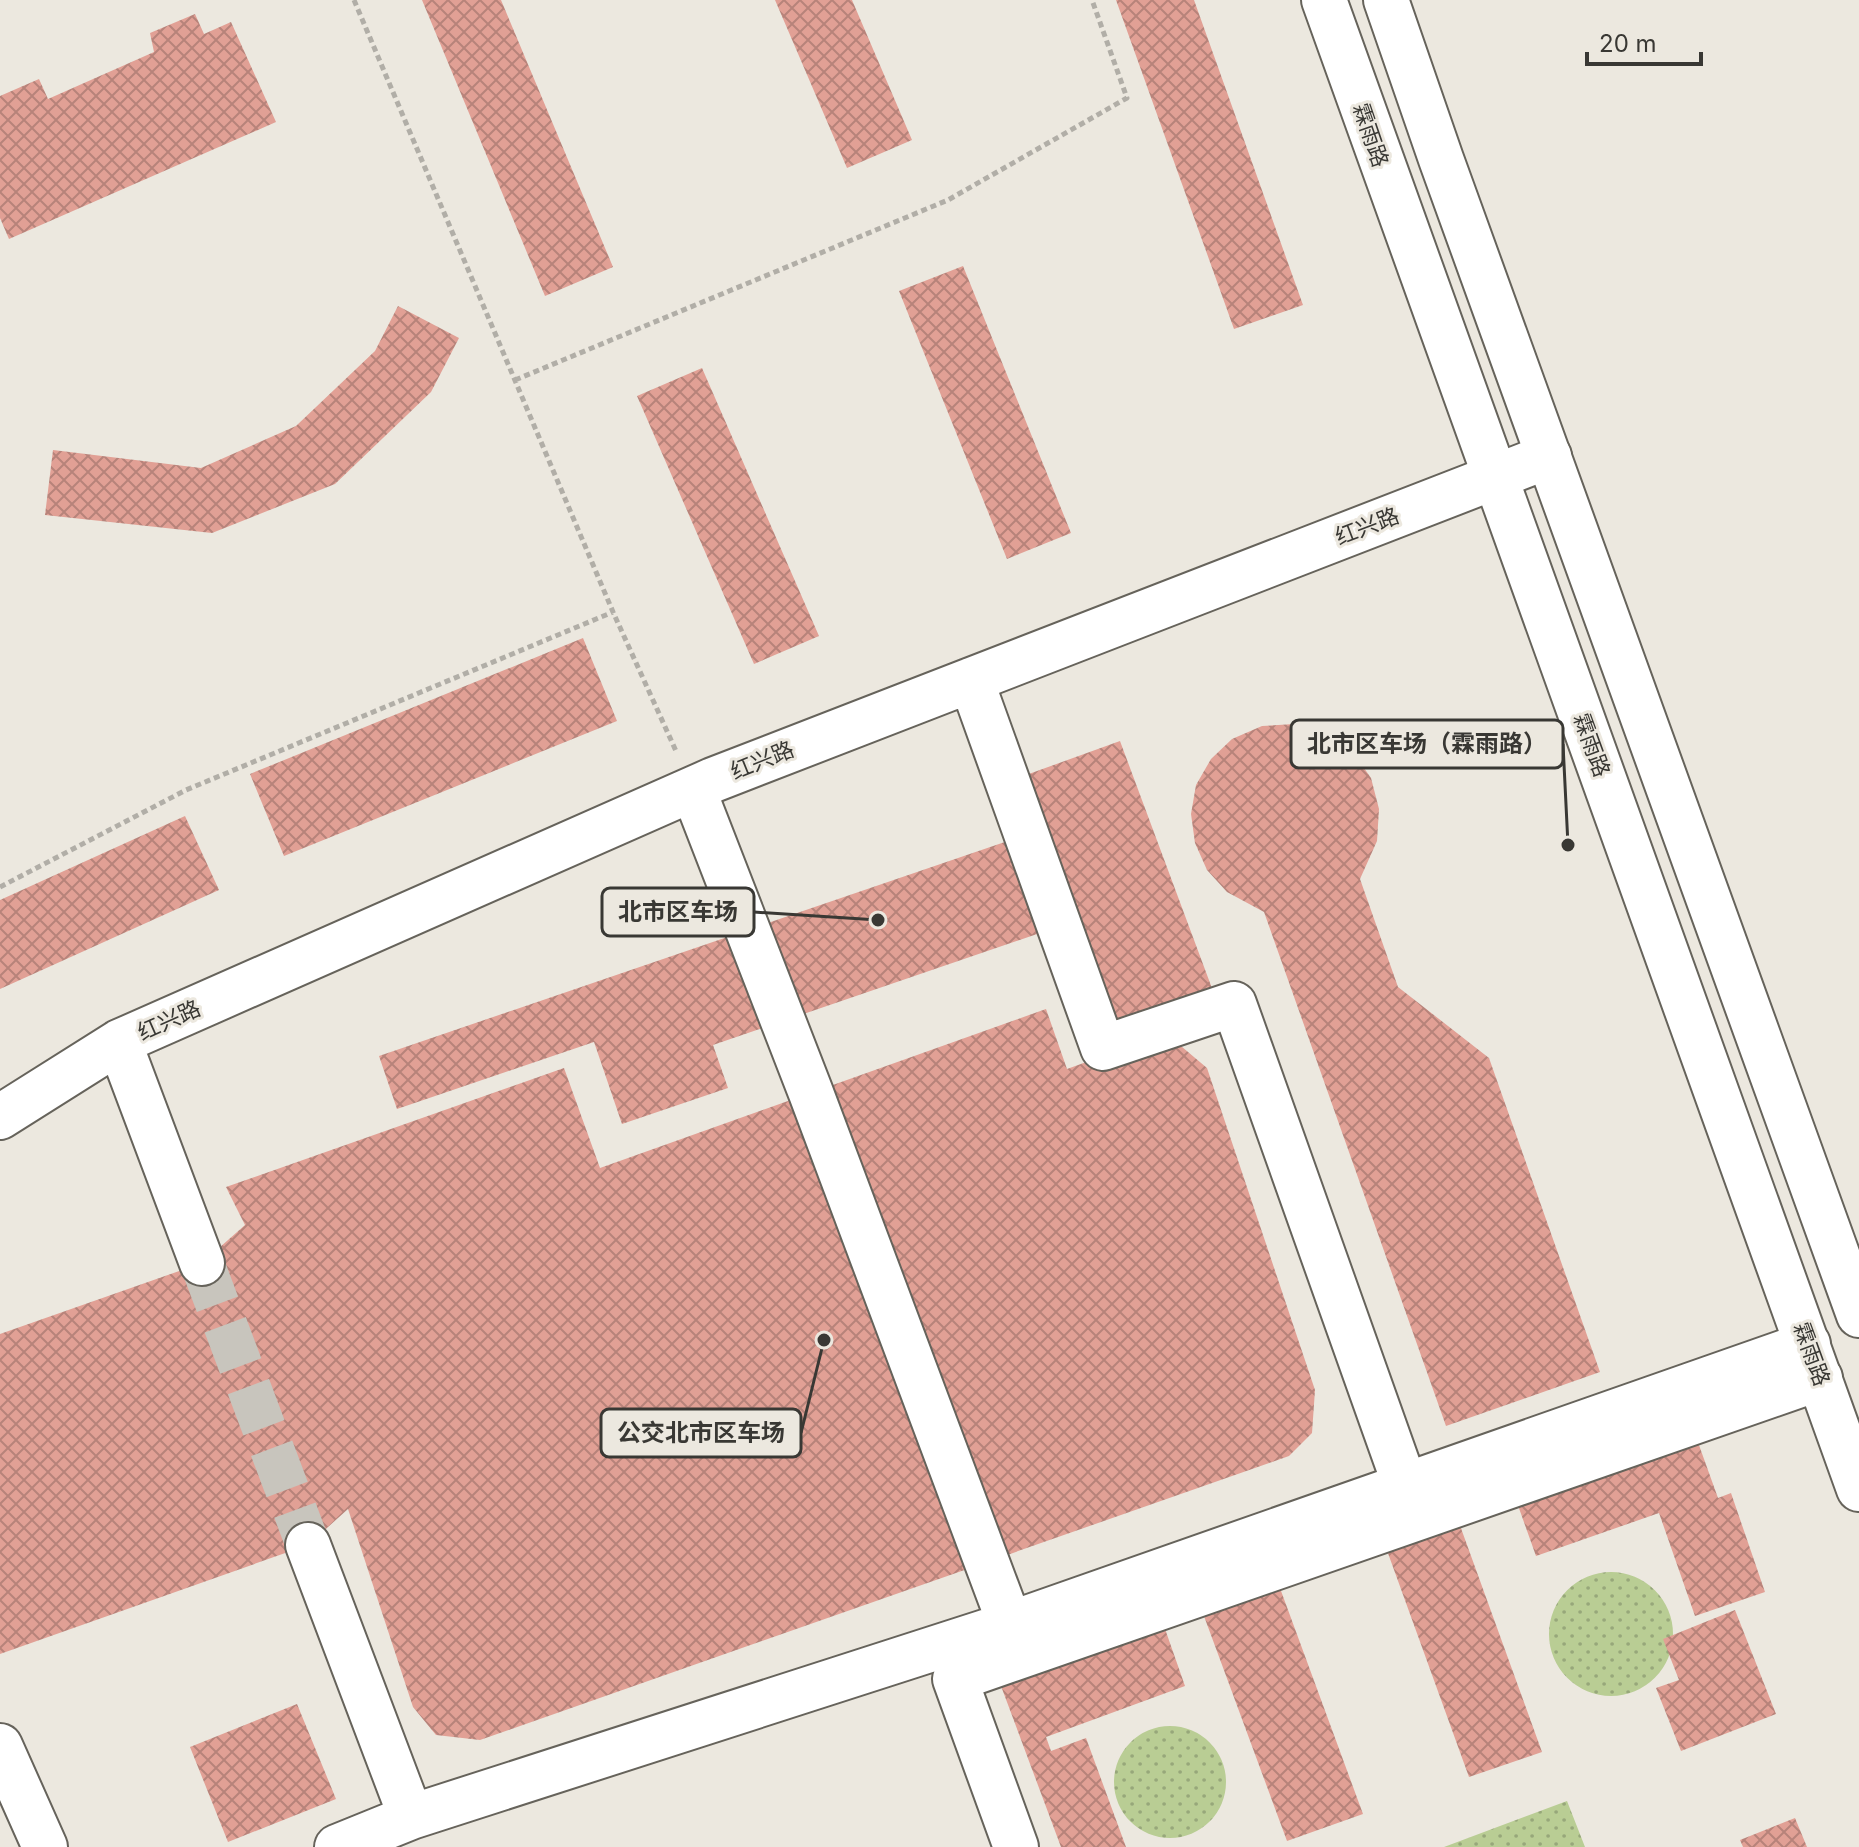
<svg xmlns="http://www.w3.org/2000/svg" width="1859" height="1847" font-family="Inter,'Noto Sans SC',sans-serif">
<defs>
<pattern id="green-dots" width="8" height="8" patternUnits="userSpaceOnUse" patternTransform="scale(2)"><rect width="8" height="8" fill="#b9cd94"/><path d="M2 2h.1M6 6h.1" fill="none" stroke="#97a77a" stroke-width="1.8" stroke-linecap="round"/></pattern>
<pattern id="building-cross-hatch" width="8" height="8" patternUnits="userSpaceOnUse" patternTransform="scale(2)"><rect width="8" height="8" fill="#e1a095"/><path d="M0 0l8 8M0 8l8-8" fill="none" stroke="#b7837a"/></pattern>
</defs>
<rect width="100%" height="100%" fill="#ece8df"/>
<path fill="url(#green-dots)" d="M1549 1634a62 62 0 1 1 124 0a62 62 0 1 1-124 0Z
M1114 1782a56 56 0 1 1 112 0a56 56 0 1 1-112 0Z
M 1567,1801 L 1585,1847 L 1444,1847 Z"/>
<path fill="url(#building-cross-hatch)" d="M 422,0 L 501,0 L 613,267 L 545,296 Z
M 775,0 L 852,0 L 912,140 L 847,168 Z
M 1116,0 L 1194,0 L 1303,305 L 1234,329 Z
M 195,14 L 204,34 L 231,22 L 276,122 L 9,239 L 0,218 L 0,96 L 39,79 L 48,99 L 154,52 L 150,33 Z
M 963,266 L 1071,533 L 1007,559 L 899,291 Z
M 398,306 L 459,338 L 431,392 L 335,484 L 212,533 L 45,515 L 53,450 L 201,468 L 296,426 L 375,351 Z
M 702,368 L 819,636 L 754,664 L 637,396 Z
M 583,638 L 617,721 L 284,856 L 250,774 Z
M 1294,724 L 1325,732 L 1352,751 L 1371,778 L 1379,809 L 1377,841 L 1360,879 L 1398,987 L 1489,1058 L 1600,1372 L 1446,1426 L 1264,912 L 1227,892 L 1207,870 L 1195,843 L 1191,814 L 1196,785 L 1211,759 L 1232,739 L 1262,726 Z
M 1120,741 L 1213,991 L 1119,1025 L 1026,775 Z
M 185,816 L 219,890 L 0,989 L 0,900 Z
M 1043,829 L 1075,921 L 713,1045 L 728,1088 L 622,1124 L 594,1042 L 397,1109 L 379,1056 Z
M 1046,1009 L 1067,1069 L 1150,1039 L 1175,1041 L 1207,1068 L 1315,1390 L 1312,1433 L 1289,1456 L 480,1740 L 436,1735 L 413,1707 L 348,1509 L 308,1545 L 0,1654 L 0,1334 L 202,1263 L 245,1225 L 226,1187 L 564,1068 L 600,1168 Z
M 1695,1434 L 1718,1498 L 1731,1493 L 1765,1592 L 1695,1616 L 1659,1513 L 1536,1556 L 1515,1497 Z
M 1458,1520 L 1542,1752 L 1469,1777 L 1385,1545 Z
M 1277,1580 L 1363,1814 L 1287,1841 L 1201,1608 Z
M 1735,1610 L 1776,1714 L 1681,1751 L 1656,1688 L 1679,1680 L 1663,1639 Z
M 1164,1626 L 1185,1686 L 1046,1737 L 1051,1751 L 1086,1738 L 1126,1847 L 1061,1847 L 1001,1686 Z
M 297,1704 L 336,1799 L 228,1842 L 190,1747 Z
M 1795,1818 L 1807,1847 L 1743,1847 L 1740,1840 Z"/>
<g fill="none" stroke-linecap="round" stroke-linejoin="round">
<path stroke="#c8c5bd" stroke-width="44" stroke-dasharray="44 22" stroke-linecap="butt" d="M 202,1263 L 308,1545"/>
<defs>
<path id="minor" d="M 971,680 L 1103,1048 L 1234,1004 L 1405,1485
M 693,789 L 811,1093 L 1010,1624
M 119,1042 L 202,1263
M 0,1117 L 119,1042 L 713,780 L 1549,456
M 308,1545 L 411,1817
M 0,1746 L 45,1847
M 337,1847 L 411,1817 L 1010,1624 L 1808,1344
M 1016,1847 L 955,1679 L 1820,1378"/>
<path id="major" d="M 1324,0 L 1859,1489
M 1386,0 L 1441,159 L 1859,1315"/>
</defs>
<use href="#minor" stroke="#66635b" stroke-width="48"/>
<use href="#major" stroke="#66635b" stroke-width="48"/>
<path stroke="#b1aea7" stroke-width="5" stroke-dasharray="6 4" stroke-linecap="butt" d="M 354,0 L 613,612 L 676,751
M 515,380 L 948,200 L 1127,98 L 1092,0
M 0,887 L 186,790 L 613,612"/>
<use href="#minor" stroke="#fff" stroke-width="44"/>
<use href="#major" stroke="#fff" stroke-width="44"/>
</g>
<g text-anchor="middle" stroke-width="6" stroke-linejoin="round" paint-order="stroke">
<g font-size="22" fill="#393834" stroke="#ece8df">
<text transform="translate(1371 135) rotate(71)" y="8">霖雨路</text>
<text transform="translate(1367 526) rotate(-21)" y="8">红兴路</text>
<text transform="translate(1592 745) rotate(70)" y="8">霖雨路</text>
<text transform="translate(762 760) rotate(-22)" y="8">红兴路</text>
<text transform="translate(169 1020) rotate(-24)" y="8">红兴路</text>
<text transform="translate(1812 1354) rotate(70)" y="8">霖雨路</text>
</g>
</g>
<path fill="none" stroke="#393834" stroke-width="3" d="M1568 845L1563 744M878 920L754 912M824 1340L801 1433"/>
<g fill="#393834" stroke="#ece8df" stroke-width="3">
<circle cx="1568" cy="845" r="8"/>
<circle cx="878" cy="920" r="8"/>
<circle cx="824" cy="1340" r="8"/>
</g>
<g fill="#ece8df" stroke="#393834" stroke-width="3">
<rect x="1291" y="720" width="272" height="48" rx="8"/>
<rect x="602" y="888" width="152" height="48" rx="8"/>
<rect x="601" y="1409" width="200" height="48" rx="8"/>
</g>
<g font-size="24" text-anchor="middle" font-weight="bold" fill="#393834">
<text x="1427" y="752">北市区车场（霖雨路）</text>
<text x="678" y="920">北市区车场</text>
<text x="701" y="1441">公交北市区车场</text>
</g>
<path d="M1587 52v12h114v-12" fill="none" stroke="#393834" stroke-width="4"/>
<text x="1599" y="52" font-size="24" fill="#393834" stroke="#ece8df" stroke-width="6" paint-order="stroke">20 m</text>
</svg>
